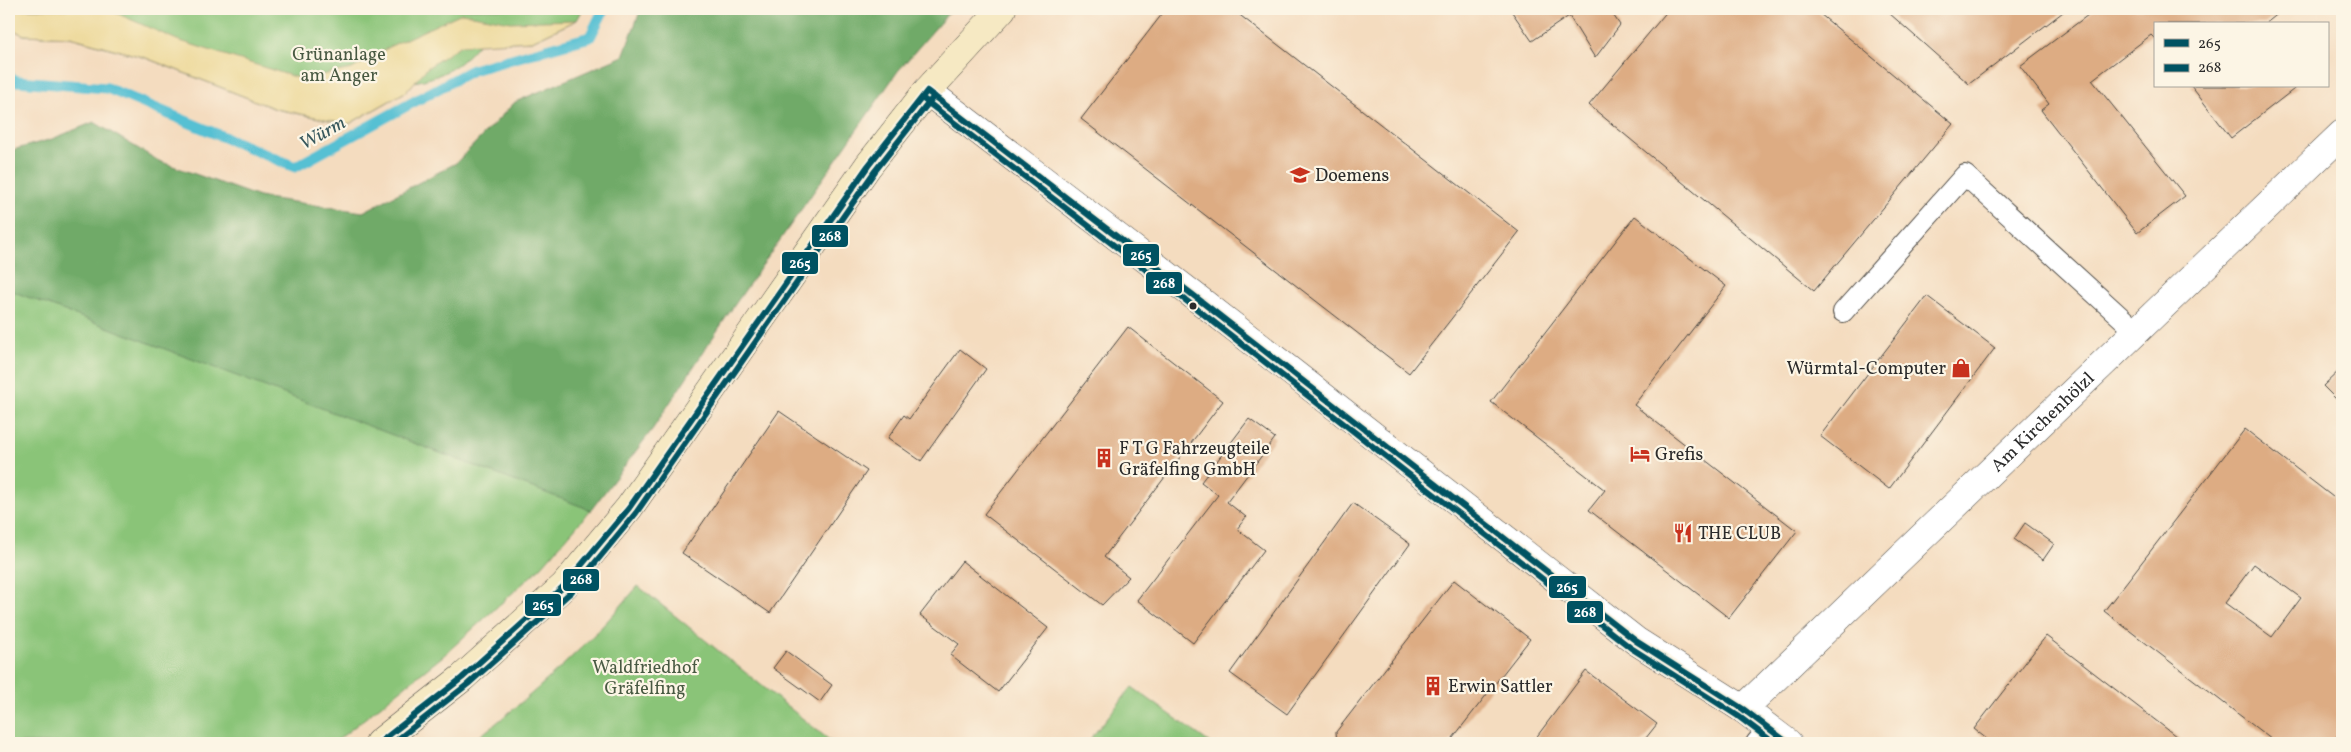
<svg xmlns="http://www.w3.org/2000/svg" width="2351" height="752" font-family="Vollkorn,serif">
<rect width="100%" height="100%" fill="#fcf5e5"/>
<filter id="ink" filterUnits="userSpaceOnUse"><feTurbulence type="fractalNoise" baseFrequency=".02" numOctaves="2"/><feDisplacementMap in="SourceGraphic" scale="10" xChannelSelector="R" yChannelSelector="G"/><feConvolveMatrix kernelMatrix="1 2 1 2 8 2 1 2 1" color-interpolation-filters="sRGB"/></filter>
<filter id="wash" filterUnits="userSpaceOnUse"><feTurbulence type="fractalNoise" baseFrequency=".0096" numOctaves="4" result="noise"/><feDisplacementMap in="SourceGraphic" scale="20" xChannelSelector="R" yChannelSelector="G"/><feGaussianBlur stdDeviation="1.12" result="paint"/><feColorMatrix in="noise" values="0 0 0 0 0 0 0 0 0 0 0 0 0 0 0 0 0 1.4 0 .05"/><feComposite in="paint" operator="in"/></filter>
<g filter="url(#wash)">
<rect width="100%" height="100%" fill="#f4dcbf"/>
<path fill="#8ac478" stroke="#5a7852" d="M 9,9 L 583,9 L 577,20 L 532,41 L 479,43 C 461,66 442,77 414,82 L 407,91 L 349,124 L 276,109 L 146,58 L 70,37 L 24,35 L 9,28 Z
M 9,289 L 563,498 L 591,510 L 541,567 L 443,656 L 334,743 L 9,743 Z
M 638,586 L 833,743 L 471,743 C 531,697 590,644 638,586 Z
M 1132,687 L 1210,743 L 1087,743 Z"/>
<path fill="#6faa68" stroke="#4d6a4a" d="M 641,9 L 952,9 L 898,71 L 729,313 L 652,430 L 591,510 L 9,290 L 9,151 L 52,139 L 94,122 L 159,161 L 259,197 L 363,212 L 456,163 L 515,102 L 623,56 Z"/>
<path fill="#eeda9e" stroke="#8c8264" d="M 9,9 L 107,9 L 177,40 L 301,79 L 352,69 L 393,45 L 462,13 L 510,22 L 577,20 L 532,41 L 461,45 L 427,68 L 407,91 L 349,124 L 276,109 L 146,58 L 70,37 L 24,35 L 9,28 Z"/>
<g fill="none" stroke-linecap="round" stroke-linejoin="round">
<path stroke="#57c0d3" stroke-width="11" d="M 9,77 L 17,81 L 107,88 L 295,167 L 472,70 L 590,37 L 604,9"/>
</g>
<g id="blocks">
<path fill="#ddac83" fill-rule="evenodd" d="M 1166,9 L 1232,9 L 1519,232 L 1409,373 L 1081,119 Z
M 1518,9 L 1609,9 L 1620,25 L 1595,58 L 1569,16 L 1532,41 L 1512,12 Z
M 1669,9 L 1814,9 L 1953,124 L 1814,291 L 1589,105 Z
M 1895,9 L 2067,9 L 1969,84 L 1889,13 Z
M 2096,9 L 2284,9 L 2265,24 L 2155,24 L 2155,39 L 2151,35 L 2092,80 L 2185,196 L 2137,233 L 2041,110 L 2049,104 L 2020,66 Z
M 2191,86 L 2298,86 L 2231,138 Z
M 1635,216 L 1726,286 L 1634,405 L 1797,531 L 1729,618 L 1589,510 L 1605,490 L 1491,402 Z
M 1927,296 L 1995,348 L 1889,489 L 1820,436 Z
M 1128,327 L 1223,401 L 1104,557 L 1129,577 L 1102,605 L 984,514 Z
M 960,349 L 986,369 L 921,461 L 888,438 L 904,415 L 909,419 Z
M 2342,368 L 2342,405 L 2323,386 Z
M 779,411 L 867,471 L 770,613 L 682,553 Z
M 1249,419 L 1275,438 L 1227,502 L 1246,517 L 1237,529 L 1264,550 L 1193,643 L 1137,600 L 1218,495 L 1201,482 Z
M 2245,429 L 2342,504 L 2342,729 L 2332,743 L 2276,743 L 2104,611 ZM 2254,564 L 2301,598 L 2272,637 L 2225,603 Z
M 1353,503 L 1410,544 L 1287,714 L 1230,673 Z
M 2025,523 L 2054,544 L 2043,560 L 2014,539 Z
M 962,561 L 1048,628 L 998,692 L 950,655 L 959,644 L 920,615 Z
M 1454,580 L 1530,639 L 1449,743 L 1337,743 L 1336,732 Z
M 2046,636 L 2185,743 L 1992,743 L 1974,729 Z
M 786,651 L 832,685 L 820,702 L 773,668 Z
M 1586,671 L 1657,724 L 1642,743 L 1532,743 Z"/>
</g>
</g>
<g filter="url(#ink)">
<use href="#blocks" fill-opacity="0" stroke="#494641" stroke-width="1"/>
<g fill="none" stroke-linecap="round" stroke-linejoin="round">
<defs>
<path id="service" d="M 1843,312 L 1965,175 L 2137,332
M 1756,743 L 1768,729"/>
<g id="minor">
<path d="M 927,91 L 1193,295 L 1636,641 L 1743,709 L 1788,743"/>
<path id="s1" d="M 1743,709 L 2342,134"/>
</g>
<path id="secondary" d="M 379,743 L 462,678 L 564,586 L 629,508 L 868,166 L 927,91 L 1002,9"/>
</defs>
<use href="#service" stroke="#494641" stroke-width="22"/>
<use href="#minor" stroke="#494641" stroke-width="29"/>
<use href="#secondary" stroke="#494641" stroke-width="29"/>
<use href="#service" stroke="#fff" stroke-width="20"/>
<use href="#minor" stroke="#fff" stroke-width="28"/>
<use href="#secondary" stroke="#f6e9c3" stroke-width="28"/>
<defs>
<path id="bus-1" d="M 927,91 L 1193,295 L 1636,641 L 1743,709 L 1788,743
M 379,743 L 462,678 L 564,586 L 629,508 L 868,166 L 927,91"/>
<path id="bus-2" d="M 922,98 L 1188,302 L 1631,648 L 1738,716 L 1774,743
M 393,743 L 468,684 L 571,592 L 636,513 L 875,171 L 934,96"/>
</defs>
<use href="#bus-1" stroke="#fcf5e5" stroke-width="10"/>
<use href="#bus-2" stroke="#fcf5e5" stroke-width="10"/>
<use href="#bus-1" stroke="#005262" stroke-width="6"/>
<use href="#bus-2" stroke="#005262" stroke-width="6"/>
</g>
</g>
<defs>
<symbol id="university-bare" viewBox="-9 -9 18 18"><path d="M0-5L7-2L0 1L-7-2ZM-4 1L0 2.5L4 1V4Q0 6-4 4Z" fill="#c8321e" stroke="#fcf5e5" stroke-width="2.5" paint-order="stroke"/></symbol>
<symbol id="shop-bare" viewBox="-9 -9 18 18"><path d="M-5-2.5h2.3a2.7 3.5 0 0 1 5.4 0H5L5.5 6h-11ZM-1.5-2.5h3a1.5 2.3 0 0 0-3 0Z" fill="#c8321e" stroke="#fcf5e5" stroke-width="2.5" paint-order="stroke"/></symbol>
<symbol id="hotel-bare" viewBox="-9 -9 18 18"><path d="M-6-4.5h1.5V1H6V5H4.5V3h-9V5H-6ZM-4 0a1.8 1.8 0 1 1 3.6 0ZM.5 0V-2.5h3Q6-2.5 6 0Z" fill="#c8321e" stroke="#fcf5e5" stroke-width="2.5" paint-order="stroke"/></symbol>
<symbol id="building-bare" viewBox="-9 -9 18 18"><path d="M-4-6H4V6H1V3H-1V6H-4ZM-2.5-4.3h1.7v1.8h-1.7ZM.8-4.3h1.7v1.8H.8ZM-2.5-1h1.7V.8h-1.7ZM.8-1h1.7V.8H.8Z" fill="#c8321e" stroke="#fcf5e5" stroke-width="2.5" paint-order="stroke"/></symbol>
<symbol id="restaurant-bare" viewBox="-9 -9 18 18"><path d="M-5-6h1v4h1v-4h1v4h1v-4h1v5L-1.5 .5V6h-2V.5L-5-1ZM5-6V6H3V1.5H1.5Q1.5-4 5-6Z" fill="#c8321e" stroke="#fcf5e5" stroke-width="2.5" paint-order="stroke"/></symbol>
</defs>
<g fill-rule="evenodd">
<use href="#university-bare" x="1286" y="161" width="28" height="28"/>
<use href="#shop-bare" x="1947" y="354" width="28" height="28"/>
<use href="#hotel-bare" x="1626" y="440" width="28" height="28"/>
<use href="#building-bare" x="1090" y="444" width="28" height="28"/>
<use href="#restaurant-bare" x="1669" y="519" width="28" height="28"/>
<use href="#building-bare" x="1419" y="672" width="28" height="28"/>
</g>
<circle fill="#2b2b2b" stroke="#fcf5e5" stroke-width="2" cx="1193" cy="306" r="4.5"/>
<g text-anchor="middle" stroke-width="4.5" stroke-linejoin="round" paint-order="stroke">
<g font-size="18" fill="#485942" stroke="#fcf5e5">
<text x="339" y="60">Grünanlage<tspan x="339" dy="21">am Anger</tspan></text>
<text x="645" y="673">Waldfriedhof<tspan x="645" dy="21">Gräfelfing</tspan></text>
</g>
<g font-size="18" fill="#2b2b2b" stroke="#fcf5e5" text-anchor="start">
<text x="1315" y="181">Doemens</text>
<text x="1946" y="374" text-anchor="end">Würmtal-Computer</text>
<text x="1119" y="454">F T G Fahrzeugteile<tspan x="1119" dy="21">Gräfelfing GmbH</tspan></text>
<text x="1655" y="460">Grefis</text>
<text x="1698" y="539">THE CLUB</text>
<text x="1448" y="692">Erwin Sattler</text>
</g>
<g font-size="18" fill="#2b2b2b" stroke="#fcf5e5">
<text dy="6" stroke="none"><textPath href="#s1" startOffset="415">Am Kirchenhölzl</textPath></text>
</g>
<g font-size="19" font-style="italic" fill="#38585d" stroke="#fcf5e5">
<text transform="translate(322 132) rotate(-29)" y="7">Würm</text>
</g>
</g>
<g stroke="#fcf5e5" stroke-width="2">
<rect x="811" y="224" width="38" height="24" rx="5" fill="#005262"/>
<rect x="1122" y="243" width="38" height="24" rx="5" fill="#005262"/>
<rect x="781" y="251" width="38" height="24" rx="5" fill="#005262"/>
<rect x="1145" y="271" width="38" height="24" rx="5" fill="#005262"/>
<rect x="562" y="568" width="38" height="24" rx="5" fill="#005262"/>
<rect x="1548" y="575" width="39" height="24" rx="5" fill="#005262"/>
<rect x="524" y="593" width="38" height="24" rx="5" fill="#005262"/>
<rect x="1566" y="600" width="38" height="24" rx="5" fill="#005262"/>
</g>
<g font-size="14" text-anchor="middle" font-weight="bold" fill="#fff">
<text x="830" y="241">268</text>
<text x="1141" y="260">265</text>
<text x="800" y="268">265</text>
<text x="1164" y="288">268</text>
<text x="581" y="584">268</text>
<text x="1567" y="592">265</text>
<text x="543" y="610">265</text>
<text x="1585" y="617">268</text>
</g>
<rect width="2351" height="752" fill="none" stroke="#fcf5e5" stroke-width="30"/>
<rect x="2154" y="22" width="175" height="65" fill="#fcf5e5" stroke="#a8a49b"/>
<rect x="2164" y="39" width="25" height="8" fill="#005262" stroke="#a8a49b"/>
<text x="2198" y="48" font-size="15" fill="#2b2b2b">265</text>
<rect x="2164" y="64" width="25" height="8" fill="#005262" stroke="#a8a49b"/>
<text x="2198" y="72" font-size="15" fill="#2b2b2b">268</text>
</svg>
